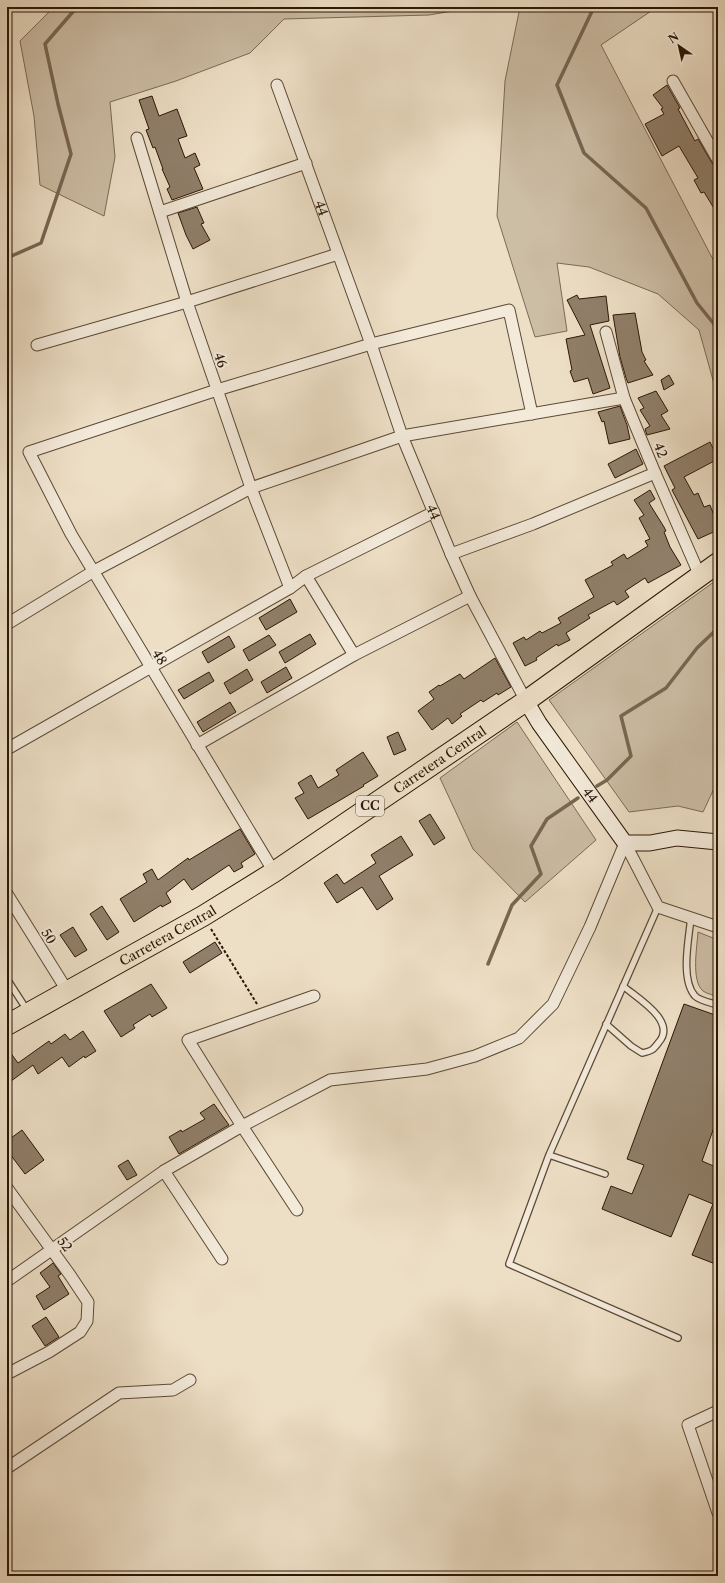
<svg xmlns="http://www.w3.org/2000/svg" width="725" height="1583" font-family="'Libre Caslon Text',serif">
<rect width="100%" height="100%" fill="#eddfc6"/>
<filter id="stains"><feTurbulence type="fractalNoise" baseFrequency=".005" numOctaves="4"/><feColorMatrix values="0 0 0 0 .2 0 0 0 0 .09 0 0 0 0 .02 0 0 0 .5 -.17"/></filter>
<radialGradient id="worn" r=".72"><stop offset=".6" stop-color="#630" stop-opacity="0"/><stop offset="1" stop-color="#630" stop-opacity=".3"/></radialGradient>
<path fill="#ccbda5" stroke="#7c6a56" d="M 54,7 L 476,7 L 429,15 L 284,19 L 250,53 L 176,81 L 110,102 L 115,157 L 104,216 L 40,185 L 34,116 L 20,41 Z
M 520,7 L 657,7 L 601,45 L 718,269 L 718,398 L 699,330 L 658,294 L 589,267 L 557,263 L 567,331 L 535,337 L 497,216 L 505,81 Z
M 718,579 L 718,780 L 703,812 L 678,806 L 629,812 L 549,700 Z
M 517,722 L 596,840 L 525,902 L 473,849 L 440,778 Z
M 698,932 L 718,940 L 718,997 C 714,995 707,994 703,991 C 691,981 697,947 698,932 Z"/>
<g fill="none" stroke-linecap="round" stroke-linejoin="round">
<path stroke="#786652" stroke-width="3.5" d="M 594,7 L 557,85 L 584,153 L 646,208 L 697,303 L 718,329
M 7,258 L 41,243 L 71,154 L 58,104 L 45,44 L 77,7
M 597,786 L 607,780 L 631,756 L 621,716 L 666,688 L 697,648 L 718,628
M 488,964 L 512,905 L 541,874 L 531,846 L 547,819 L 578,798"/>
</g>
<path fill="#907f6a" stroke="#2b1706" d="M 667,85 L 680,108 L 678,109 L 695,141 L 698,139 L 712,163 L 718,167 L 718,215 L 704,192 L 701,193 L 694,180 L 698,178 L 679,146 L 662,156 L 645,124 L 664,114 L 661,109 L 663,108 L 653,95 Z
M 152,96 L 159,116 L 177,109 L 187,136 L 178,139 L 185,158 L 195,153 L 200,165 L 194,168 L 203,189 L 172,200 L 167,189 L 170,187 L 162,169 L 163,169 L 155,147 L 153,148 L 146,130 L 149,129 L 139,100 Z
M 197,207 L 204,223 L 201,224 L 210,240 L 193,249 L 186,235 L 178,213 Z
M 577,295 L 579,299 L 606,296 L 609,321 L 590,325 L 610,388 L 593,394 L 588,378 L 574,382 L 570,371 L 572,370 L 566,339 L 585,335 L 567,300 Z
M 635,313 L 642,352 L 646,360 L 644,361 L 653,375 L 628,383 L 626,378 L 620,357 L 613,315 Z
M 669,375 L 674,384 L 664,390 L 661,380 Z
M 656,391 L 668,411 L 661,415 L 670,429 L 647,435 L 645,429 L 650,426 L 640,410 L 644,408 L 638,398 Z
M 620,406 L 627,425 L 630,439 L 609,444 L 604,421 L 602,422 L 598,412 Z
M 710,442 L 718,459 L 684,477 L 694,495 L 698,493 L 704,507 L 710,505 L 718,526 L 718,530 L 698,539 L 672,490 L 675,488 L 664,466 Z
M 636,449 L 643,464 L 615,478 L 608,464 Z
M 650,490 L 655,499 L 649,503 L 664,527 L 666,531 L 664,532 L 670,547 L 681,565 L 648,583 L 645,578 L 625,591 L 629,597 L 617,605 L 614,601 L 588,615 L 590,618 L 566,633 L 570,640 L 558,646 L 557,644 L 536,658 L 537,660 L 525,666 L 513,643 L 524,637 L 526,640 L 540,631 L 542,633 L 561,623 L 558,618 L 594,597 L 585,580 L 613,565 L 611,562 L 624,554 L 627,559 L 648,546 L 645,541 L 650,539 L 639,518 L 644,515 L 634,500 Z
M 290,599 L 297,612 L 266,630 L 259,618 Z
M 310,634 L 316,644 L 285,663 L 279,652 Z
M 269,635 L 276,645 L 249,661 L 243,650 Z
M 229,636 L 235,647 L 208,663 L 202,652 Z
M 495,658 L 511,687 L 498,695 L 497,693 L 483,702 L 481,700 L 460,714 L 462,716 L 452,724 L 448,718 L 432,730 L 418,711 L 434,699 L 429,692 L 439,685 L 440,686 L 460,674 L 464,679 Z
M 286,667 L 292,678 L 267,693 L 261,682 Z
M 247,669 L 253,680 L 230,694 L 224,683 Z
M 209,672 L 214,681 L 184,699 L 178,690 Z
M 230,702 L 236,712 L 203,732 L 197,722 Z
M 398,732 L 406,750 L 394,755 L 387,737 Z
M 363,752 L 378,776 L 363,785 L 364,786 L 308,819 L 295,798 L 304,793 L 298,783 L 311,775 L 318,788 L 339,775 L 336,770 Z
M 430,814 L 445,838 L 434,845 L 419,821 Z
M 240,829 L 255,854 L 241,863 L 243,867 L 234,872 L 229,865 L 192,890 L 184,879 L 166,893 L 171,902 L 162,907 L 161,905 L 134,922 L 120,899 L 147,882 L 143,874 L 152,869 L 158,880 L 188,858 L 189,860 Z
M 401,836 L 413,855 L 379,876 L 393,899 L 377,910 L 362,887 L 337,903 L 324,883 L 337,874 L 344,884 L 376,863 L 371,855 Z
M 102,906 L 119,932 L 107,940 L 90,914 Z
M 73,927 L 87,950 L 75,957 L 60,935 Z
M 215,942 L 222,953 L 190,973 L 183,962 Z
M 151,984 L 167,1008 L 152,1017 L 150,1014 L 133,1025 L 135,1028 L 121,1037 L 104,1011 Z
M 684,1004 L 718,1016 L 718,1116 L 702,1161 L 718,1168 L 718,1265 L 692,1255 L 713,1204 L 689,1194 L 671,1237 L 602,1209 L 611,1186 L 632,1194 L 644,1165 L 627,1159 Z
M 83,1031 L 96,1051 L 85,1058 L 84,1056 L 69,1067 L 62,1057 L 38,1074 L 33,1065 L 7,1084 L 7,1048 L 18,1063 L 49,1041 L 51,1044 L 65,1034 L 70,1040 Z
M 214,1104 L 229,1125 L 179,1154 L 169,1137 L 181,1130 L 182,1132 L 205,1119 L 200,1113 Z
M 22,1130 L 44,1160 L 25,1174 L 7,1150 L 7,1141 Z
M 128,1160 L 137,1175 L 127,1180 L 118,1166 Z
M 53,1263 L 61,1274 L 58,1276 L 69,1294 L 44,1310 L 36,1296 L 50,1287 L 40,1273 Z
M 46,1317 L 59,1337 L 45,1346 L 32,1326 Z"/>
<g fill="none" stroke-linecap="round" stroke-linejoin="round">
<defs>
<path id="lane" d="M 691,917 C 689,938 680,979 695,996 C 700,1001 712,1003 718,1005
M 7,979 L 27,1010
M 606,1024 L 631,1046 L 642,1053 C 652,1051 653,1050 659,1042 C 677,1021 637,998 623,986
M 549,1155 L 509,1264 L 678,1338
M 605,1174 L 549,1155 L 658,907"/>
<g id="street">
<path d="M 673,81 L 718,160"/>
<path id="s1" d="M 277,85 L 371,344 L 402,436 L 451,554 L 470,596 L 526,701"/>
<path d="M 137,138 L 187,302 L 251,488 L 290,588"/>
<path d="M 160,212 L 306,163"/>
<path d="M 606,332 L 624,398 L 655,473 L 700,576"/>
<path d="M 37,345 L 187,302 L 338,254"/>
<path d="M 451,554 L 533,524 L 655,473"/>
<path d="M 306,576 L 354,655"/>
<path d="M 7,624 L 94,571 L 251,488 L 402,436 L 624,398"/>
<path d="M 197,745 L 354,655 L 470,596"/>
<path d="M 7,749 L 290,588 L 306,576 L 434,512"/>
<path d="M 625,843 L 658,907 L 718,927"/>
<path d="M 274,872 L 71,534 L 29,452 L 217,390 L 371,344 L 509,310 L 532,414"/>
<path d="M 7,894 L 68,992"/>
<path d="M 164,1171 L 222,1259"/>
<path d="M 7,1188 L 70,1275 L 88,1302 L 87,1321 L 80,1332 L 49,1352 L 7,1374"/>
<path d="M 297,1210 L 242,1126 L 188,1040 L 314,996"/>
<path d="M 7,1281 L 164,1171 L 242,1126 L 330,1080 L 427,1069 L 475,1056 L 519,1038 L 553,1004 L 590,927 L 625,843"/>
<path d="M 718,1411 L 688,1425 L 718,1513"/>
<path d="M 7,1468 L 119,1393 L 173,1390 L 190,1380"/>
</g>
<g id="secondary">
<path id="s2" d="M 526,701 L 539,723 L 625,843 L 650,843 L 677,838 L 718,842"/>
</g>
<g id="highway">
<path id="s3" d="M 7,1025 L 203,916 L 274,872 L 526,701 L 718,563"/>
</g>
</defs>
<use href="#lane" stroke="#5c4936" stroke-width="8"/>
<use href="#street" stroke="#5c4936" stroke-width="13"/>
<use href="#secondary" stroke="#2b1706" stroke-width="17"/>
<use href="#highway" stroke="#2b1706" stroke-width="22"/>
<path stroke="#2b1706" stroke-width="2" stroke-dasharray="3 2" stroke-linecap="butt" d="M 211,929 L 257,1004"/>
<use href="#lane" stroke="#f3eada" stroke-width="5.5"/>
<use href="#street" stroke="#f3eada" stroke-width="11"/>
<use href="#secondary" stroke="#f3eada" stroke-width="15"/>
<use href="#highway" stroke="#eddfc6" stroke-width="20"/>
</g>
<g text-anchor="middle" stroke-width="4" stroke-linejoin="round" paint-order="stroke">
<rect fill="#f3eada" stroke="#675646" stroke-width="1" x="356" y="796" width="28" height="20" rx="3"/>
<g font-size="12" font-weight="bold" fill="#2b1706">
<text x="370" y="810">CC</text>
</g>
<g font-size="13" fill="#2b1706" stroke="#f3eada">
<text dy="5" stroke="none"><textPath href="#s1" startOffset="131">44</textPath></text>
<text transform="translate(221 360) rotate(71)" y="5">46</text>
<text transform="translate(661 450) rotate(68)" y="5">42</text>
<text dy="5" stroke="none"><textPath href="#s1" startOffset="455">44</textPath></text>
<text transform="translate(160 657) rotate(60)" y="5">48</text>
<text dy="5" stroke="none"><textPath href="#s3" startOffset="508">Carretera Central</textPath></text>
<text dy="5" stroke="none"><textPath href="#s2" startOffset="114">44</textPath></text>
<text dy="5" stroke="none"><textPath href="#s3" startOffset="184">Carretera Central</textPath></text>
<text transform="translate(49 936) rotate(58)" y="5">50</text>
<text transform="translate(65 1244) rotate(53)" y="5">52</text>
</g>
</g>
<rect width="725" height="1583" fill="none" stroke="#eddfc6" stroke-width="24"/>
<rect x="8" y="8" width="709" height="1567" fill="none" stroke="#2b1706" stroke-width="2"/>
<rect x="12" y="12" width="701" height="1559" fill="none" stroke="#2b1706"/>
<g transform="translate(679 46) rotate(326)" stroke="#f3eada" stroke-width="3" paint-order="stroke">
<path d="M0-3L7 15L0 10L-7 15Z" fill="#2b1706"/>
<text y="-6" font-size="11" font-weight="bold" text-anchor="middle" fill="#2b1706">N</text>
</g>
<rect width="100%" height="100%" filter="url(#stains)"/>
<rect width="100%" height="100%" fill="url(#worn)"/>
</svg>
